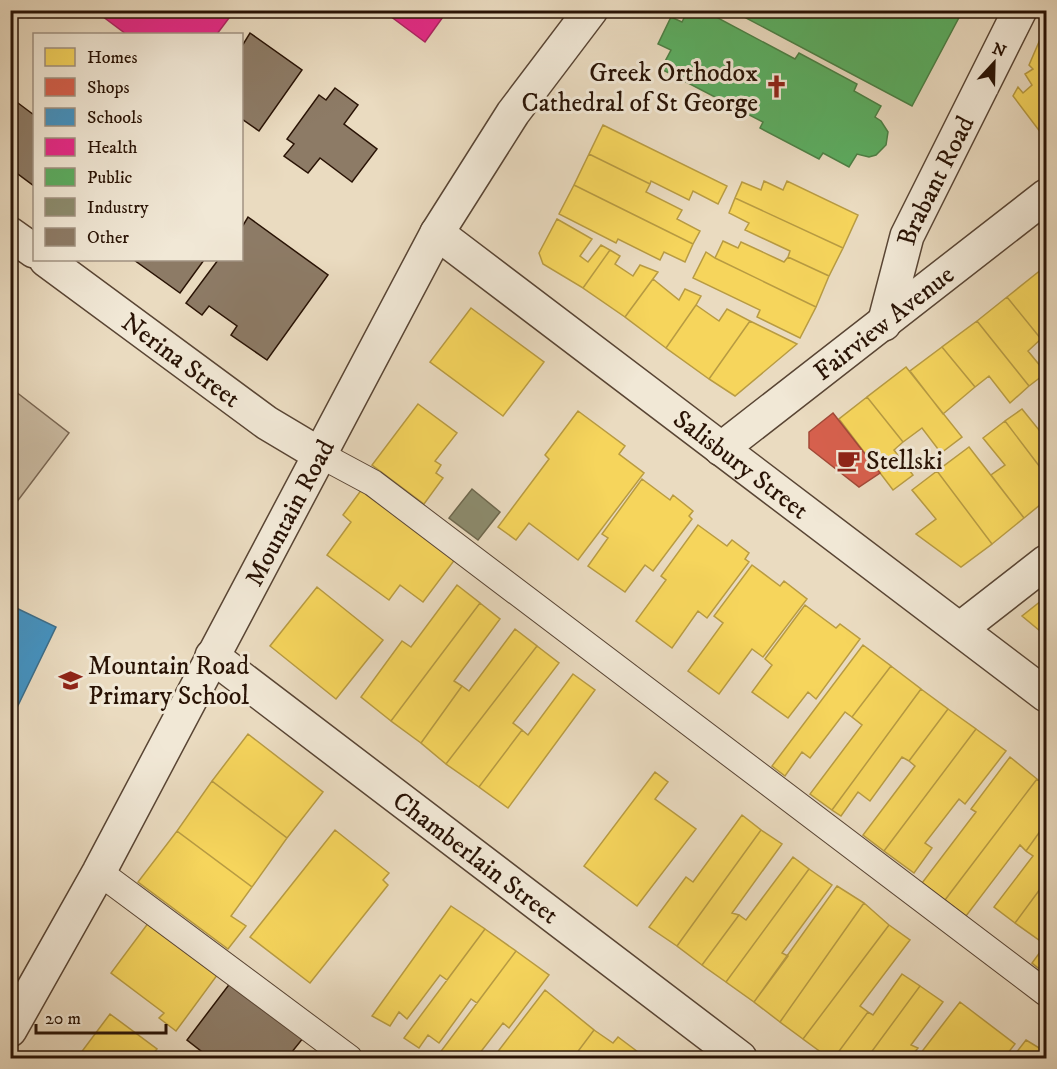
<svg xmlns="http://www.w3.org/2000/svg" width="1057" height="1069" font-family="'IM FELL DW Pica',serif">
<rect width="100%" height="100%" fill="#eadbc0"/>
<filter id="stains"><feTurbulence type="fractalNoise" baseFrequency=".00333" numOctaves="4"/><feColorMatrix values="0 0 0 0 .2 0 0 0 0 .09 0 0 0 0 .02 0 0 0 .5 -.17"/></filter>
<radialGradient id="worn" r=".72"><stop offset=".6" stop-color="#630" stop-opacity="0"/><stop offset="1" stop-color="#630" stop-opacity=".3"/></radialGradient>
<path fill="#c9b9a0" stroke="#796652" stroke-width="1.5" d="M 11,388 L 69,433 L 16,503 L 10,499 Z"/>
<path fill="#f6d55c" stroke="#b89b42" stroke-width="1.5" d="M 1039,42 L 1046,50 L 1046,134 L 1044,137 L 1013,96 L 1018,87 L 1023,93 L 1032,85 L 1025,74 L 1033,69 L 1029,65 Z
M 603,125 L 727,186 L 718,204 L 693,191 L 689,200 L 651,181 L 650,184 L 589,154 Z
M 589,154 L 650,184 L 646,192 L 682,210 L 677,219 L 700,231 L 693,244 L 574,185 Z
M 764,181 L 783,190 L 787,181 L 858,215 L 843,248 L 735,198 L 742,182 L 761,190 Z
M 574,185 L 693,244 L 685,262 L 664,252 L 660,260 L 618,239 L 616,243 L 559,214 Z
M 735,198 L 843,248 L 829,276 L 788,257 L 790,251 L 745,230 L 749,223 L 729,213 Z
M 557,219 L 592,239 L 580,256 L 588,262 L 601,245 L 610,250 L 583,288 L 543,264 L 539,253 Z
M 723,241 L 738,248 L 741,242 L 784,262 L 788,257 L 829,276 L 816,307 L 715,258 Z
M 610,250 L 620,256 L 615,264 L 633,276 L 640,265 L 658,272 L 625,317 L 583,288 Z
M 706,252 L 715,258 L 816,307 L 800,338 L 757,317 L 760,310 L 693,278 Z
M 1042,269 L 1046,275 L 1046,335 L 1041,339 L 1007,297 Z
M 653,279 L 679,300 L 685,289 L 701,296 L 696,305 L 666,348 L 625,317 Z
M 1007,297 L 1041,339 L 1028,351 L 1046,373 L 1029,386 L 977,321 Z
M 696,305 L 719,321 L 727,309 L 750,321 L 709,379 L 666,348 Z
M 471,308 L 544,362 L 503,416 L 430,362 Z
M 750,321 L 797,344 L 735,396 L 709,379 Z
M 977,321 L 1029,386 L 1010,403 L 989,376 L 975,387 L 942,347 Z
M 942,347 L 975,387 L 943,414 L 910,371 Z
M 906,367 L 962,437 L 941,453 L 922,428 L 903,442 L 867,397 Z
M 867,397 L 903,442 L 894,450 L 913,475 L 893,490 L 839,419 Z
M 418,404 L 457,433 L 435,461 L 441,465 L 436,473 L 443,478 L 424,504 L 372,465 Z
M 1022,409 L 1043,435 L 1046,432 L 1046,475 L 1005,421 Z
M 578,411 L 625,446 L 619,454 L 644,473 L 578,560 L 529,523 L 516,540 L 498,527 L 549,459 L 545,455 Z
M 1005,421 L 1046,475 L 1046,500 L 1024,518 L 991,475 L 1005,465 L 983,438 Z
M 969,447 L 1024,518 L 992,544 L 937,471 Z
M 937,471 L 992,544 L 961,567 L 916,534 L 936,519 L 912,490 Z
M 642,479 L 670,500 L 673,495 L 693,511 L 689,516 L 692,519 L 653,571 L 645,565 L 625,592 L 588,566 L 608,538 L 602,534 Z
M 362,489 L 456,558 L 423,602 L 400,585 L 389,600 L 327,555 L 351,522 L 343,515 Z
M 698,525 L 727,546 L 732,540 L 749,553 L 745,559 L 749,562 L 707,618 L 698,611 L 672,648 L 636,621 L 666,580 L 661,576 Z
M 752,565 L 780,586 L 784,581 L 807,599 L 763,657 L 752,649 L 719,694 L 688,671 L 723,623 L 714,616 Z
M 457,585 L 480,603 L 391,721 L 361,697 L 402,641 L 411,647 Z
M 317,587 L 383,640 L 336,699 L 270,646 Z
M 1046,597 L 1046,636 L 1022,616 Z
M 480,603 L 500,619 L 454,681 L 462,686 L 421,743 L 391,721 Z
M 805,605 L 836,628 L 840,624 L 860,639 L 816,699 L 808,692 L 788,718 L 752,692 L 772,665 L 765,659 Z
M 515,629 L 537,646 L 446,764 L 421,743 L 462,686 L 469,691 Z
M 863,645 L 891,666 L 852,717 L 845,712 L 810,758 L 802,752 L 785,776 L 772,766 Z
M 537,646 L 559,663 L 513,723 L 522,730 L 479,787 L 446,764 Z
M 891,666 L 921,689 L 832,810 L 810,794 L 862,725 L 852,717 Z
M 573,674 L 595,690 L 508,808 L 479,787 L 522,730 L 528,735 Z
M 921,689 L 948,709 L 909,761 L 902,757 L 870,801 L 858,792 L 841,816 L 832,810 Z
M 948,709 L 976,729 L 884,851 L 863,835 L 915,766 L 909,761 Z
M 976,729 L 1006,751 L 965,804 L 959,799 L 925,843 L 932,848 L 914,873 L 884,851 Z
M 248,734 L 323,792 L 287,838 L 212,781 Z
M 1010,757 L 1037,779 L 945,900 L 922,883 L 976,812 L 971,809 Z
M 655,772 L 668,782 L 655,799 L 696,829 L 637,906 L 584,866 Z
M 1037,779 L 1046,786 L 1046,823 L 1026,851 L 1020,845 L 966,916 L 945,900 Z
M 212,781 L 287,838 L 252,887 L 177,831 Z
M 742,815 L 761,830 L 677,946 L 649,927 L 686,877 L 693,882 Z
M 1046,823 L 1046,881 L 1015,923 L 994,907 L 1033,856 L 1026,851 Z
M 335,830 L 389,873 L 383,880 L 388,885 L 310,983 L 250,937 Z
M 761,830 L 782,844 L 732,913 L 739,915 L 702,965 L 677,946 Z
M 177,831 L 252,887 L 231,916 L 246,926 L 228,949 L 138,882 Z
M 793,857 L 809,869 L 726,982 L 702,965 L 739,915 L 746,920 Z
M 809,869 L 832,885 L 782,953 L 788,956 L 754,1002 L 726,982 Z
M 1046,881 L 1046,945 L 1015,923 Z
M 837,886 L 864,903 L 780,1022 L 754,1002 Z
M 864,903 L 889,925 L 803,1039 L 780,1022 Z
M 451,906 L 485,929 L 447,980 L 440,975 L 407,1019 L 399,1012 L 390,1026 L 372,1016 Z
M 149,922 L 218,974 L 176,1031 L 159,1018 L 164,1013 L 111,973 Z
M 889,925 L 910,940 L 860,1006 L 868,1012 L 834,1058 L 829,1058 L 803,1039 Z
M 485,929 L 516,951 L 477,1003 L 471,999 L 439,1043 L 428,1035 L 419,1048 L 404,1038 Z
M 1046,944 L 1046,964 L 1042,971 L 1032,963 Z
M 516,951 L 549,975 L 509,1028 L 503,1023 L 476,1058 L 436,1058 Z
M 902,974 L 920,986 L 867,1058 L 834,1058 L 868,1012 L 873,1015 Z
M 920,986 L 943,1002 L 911,1045 L 918,1048 L 910,1058 L 867,1058 Z
M 545,990 L 594,1030 L 573,1058 L 493,1058 Z
M 960,1002 L 1015,1044 L 1004,1058 L 917,1058 Z
M 110,1014 L 157,1049 L 150,1058 L 77,1058 Z
M 594,1030 L 613,1043 L 618,1037 L 646,1058 L 573,1058 Z
M 1026,1040 L 1046,1052 L 1043,1058 L 1012,1058 Z"/>
<path fill="#d6604d" stroke="#a24937" stroke-width="1.5" d="M 833,413 L 880,473 L 859,487 L 809,448 L 809,432 Z"/>
<path fill="#4393c3" stroke="#3b6d8a" stroke-width="1.5" d="M 10,605 L 56,627 L 10,722 Z"/>
<path fill="#e7298a" stroke="#ae2262" stroke-width="1.5" d="M 94,10 L 235,10 L 217,34 L 126,34 Z
M 382,10 L 448,10 L 425,42 Z"/>
<path fill="#5aae61" stroke="#4b8045" stroke-width="1.5" d="M 688,10 L 703,10 L 795,59 L 799,53 L 857,84 L 854,91 L 881,106 L 875,117 L 881,121 L 888,132 L 886,145 L 876,155 L 869,157 L 857,154 L 849,167 L 823,153 L 819,159 L 760,128 L 763,122 L 661,69 L 671,50 L 658,44 L 671,17 L 682,22 Z
M 731,10 L 963,10 L 912,106 Z"/>
<path fill="#8c8c6e" stroke="#6e684e" stroke-width="1.5" d="M 472,489 L 500,512 L 478,540 L 449,518 Z"/>
<path fill="#8d7b66" stroke="#291305" stroke-width="1.5" d="M 250,33 L 302,70 L 259,131 L 242,119 L 242,46 Z
M 335,88 L 358,105 L 344,124 L 377,149 L 352,182 L 320,158 L 308,173 L 284,156 L 294,144 L 287,139 L 319,95 L 326,100 Z
M 10,97 L 34,115 L 34,186 L 10,168 Z
M 248,217 L 328,275 L 267,360 L 231,335 L 237,326 L 209,306 L 202,315 L 186,303 L 218,260 L 242,260 L 242,227 Z
M 134,260 L 204,260 L 180,293 Z
M 231,982 L 304,1037 L 287,1058 L 210,1058 L 187,1040 Z"/>
<g fill="none" stroke-linecap="round" stroke-linejoin="round">
<defs>
<path id="lane" d="M 319,454 L 373,483 L 1046,993
M 99,872 L 349,1058"/>
<g id="street">
<path id="s1" d="M 437,233 L 1046,695"/>
<path d="M 10,234 L 34,251"/>
<path id="s2" d="M 46,260 L 267,423 L 319,454"/>
<path id="s3" d="M 884,324 L 907,236 L 1020,10"/>
<path id="s4" d="M 721,449 L 1046,196"/>
<path d="M 960,629 L 1046,562"/>
<path id="s5" d="M 212,656 L 740,1058"/>
<path id="s6" d="M 10,1030 L 99,872 L 437,233 L 513,113 L 591,10"/>
</g>
</defs>
<use href="#lane" stroke="#594534" stroke-width="28"/>
<use href="#street" stroke="#594534" stroke-width="36"/>
<use href="#lane" stroke="#f1e8d6" stroke-width="26"/>
<use href="#street" stroke="#f1e8d6" stroke-width="33"/>
</g>
<defs>
<symbol id="church-bare" viewBox="-9 -9 18 18"><path d="M-1.2-6h2.4v3.5h3.3v2.4h-3.3V6h-2.4V-.1h-3.3v-2.4h3.3Z" fill="#8f2418" stroke="#f1e8d6" stroke-width="2.5" paint-order="stroke"/></symbol>
<symbol id="cafe-bare" viewBox="-9 -9 18 18"><path d="M-5.5-4.5H6V0H3Q3 3.5 0 3.5H-2.5Q-5.5 3.5-5.5 0ZM3-3.2v2h1.7v-2ZM-6 4.5H4V6H-6Z" fill="#8f2418" stroke="#f1e8d6" stroke-width="2.5" paint-order="stroke"/></symbol>
<symbol id="school-bare" viewBox="-9 -9 18 18"><path d="M0-5L7-2L0 1L-7-2ZM-4 1L0 2.5L4 1V4Q0 6-4 4Z" fill="#8f2418" stroke="#f1e8d6" stroke-width="2.5" paint-order="stroke"/></symbol>
</defs>
<g fill-rule="evenodd">
<use href="#church-bare" x="760" y="70" width="33" height="33"/>
<use href="#cafe-bare" x="832" y="444" width="33" height="33"/>
<use href="#school-bare" x="54" y="664" width="33" height="33"/>
</g>
<g text-anchor="middle" stroke-width="6" stroke-linejoin="round" paint-order="stroke">
<g font-size="26" fill="#291305" stroke="#f1e8d6" text-anchor="start">
<text x="758" y="81" text-anchor="end">Greek Orthodox<tspan x="758" dy="30">Cathedral of St George</tspan></text>
<text x="866" y="469">Stellski</text>
<text x="88" y="674">Mountain Road<tspan x="88" dy="30">Primary School</tspan></text>
</g>
<g font-size="26" fill="#291305" stroke="#f1e8d6">
<text dy="9" stroke="none"><textPath href="#s3" startOffset="153">Brabant Road</textPath></text>
<text dy="9" stroke="none"><textPath href="#s4" startOffset="206">Fairview Avenue</textPath></text>
<text dy="9" stroke="none"><textPath href="#s2" startOffset="168">Nerina Street</textPath></text>
<text dy="9" stroke="none"><textPath href="#s1" startOffset="382">Salisbury Street</textPath></text>
<text dy="9" stroke="none"><textPath href="#s6" startOffset="588">Mountain Road</textPath></text>
<text dy="9" stroke="none"><textPath href="#s5" startOffset="332">Chamberlain Street</textPath></text>
</g>
</g>
<rect width="1057" height="1069" fill="none" stroke="#eadbc0" stroke-width="36"/>
<rect x="12" y="12" width="1033" height="1045" fill="none" stroke="#291305" stroke-width="3"/>
<rect x="18" y="18" width="1021" height="1033" fill="none" stroke="#291305" stroke-width="1.5"/>
<rect x="33" y="33" width="210" height="228" fill="#f1e8d6" stroke="#a19382" stroke-width="1.5"/>
<rect x="45" y="48" width="30" height="18" fill="#f6d55c" stroke="#a19382" stroke-width="1.5"/>
<text x="87" y="63" font-size="18" fill="#291305">Homes</text>
<rect x="45" y="78" width="30" height="18" fill="#d6604d" stroke="#a19382" stroke-width="1.5"/>
<text x="87" y="93" font-size="18" fill="#291305">Shops</text>
<rect x="45" y="108" width="30" height="18" fill="#4393c3" stroke="#a19382" stroke-width="1.5"/>
<text x="87" y="123" font-size="18" fill="#291305">Schools</text>
<rect x="45" y="138" width="30" height="18" fill="#e7298a" stroke="#a19382" stroke-width="1.5"/>
<text x="87" y="153" font-size="18" fill="#291305">Health</text>
<rect x="45" y="168" width="30" height="18" fill="#5aae61" stroke="#a19382" stroke-width="1.5"/>
<text x="87" y="183" font-size="18" fill="#291305">Public</text>
<rect x="45" y="198" width="30" height="18" fill="#8c8c6e" stroke="#a19382" stroke-width="1.5"/>
<text x="87" y="213" font-size="18" fill="#291305">Industry</text>
<rect x="45" y="228" width="30" height="18" fill="#8d7b66" stroke="#a19382" stroke-width="1.5"/>
<text x="87" y="243" font-size="18" fill="#291305">Other</text>
<g transform="translate(994 63) rotate(22)" stroke="#f1e8d6" stroke-width="4.5" paint-order="stroke">
<path d="M0-4.5L10 22L0 15L-10 22Z" fill="#291305"/>
<text y="-9" font-size="16" font-weight="bold" text-anchor="middle" fill="#291305">N</text>
</g>
<path d="M36 1024v9h130v-9" fill="none" stroke="#291305" stroke-width="3"/>
<text x="45" y="1024" font-size="18" fill="#291305" stroke="#f1e8d6" stroke-width="4.5" paint-order="stroke">20 m</text>
<rect width="100%" height="100%" filter="url(#stains)"/>
<rect width="100%" height="100%" fill="url(#worn)"/>
</svg>
